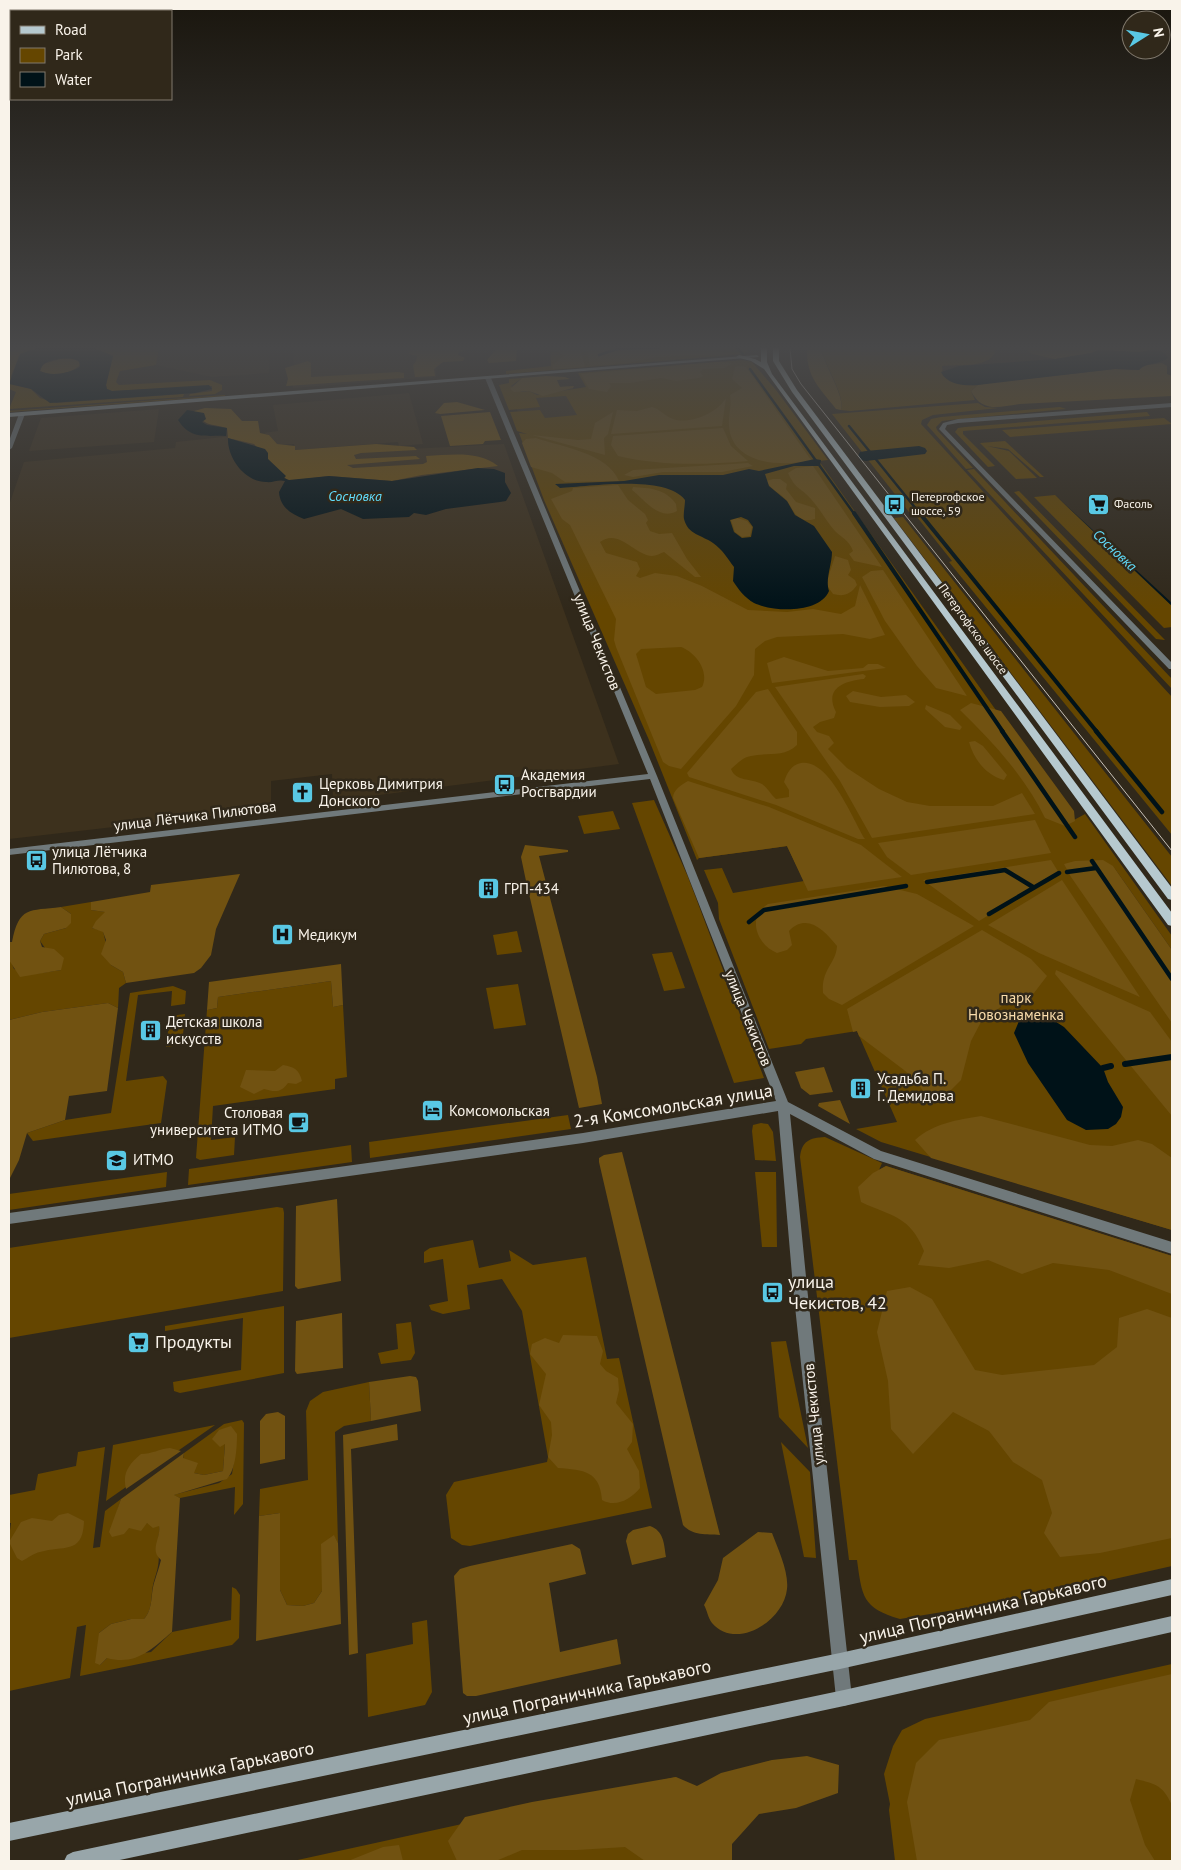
<svg xmlns="http://www.w3.org/2000/svg" width="1181" height="1870" font-family="'PT Sans',sans-serif">
<rect width="100%" height="100%" fill="#30281a"/>
<path fill="#3d311d" d="M 159,348 L 270,348 L 269,373 L 212,377 L 156,365 Z
M 294,348 L 438,348 L 436,377 L 293,388 Z
M 506,384 L 572,386 L 594,428 L 527,433 Z
M 409,393 L 423,444 L 399,446 L 398,442 L 295,450 L 294,444 L 279,445 L 296,455 L 504,444 L 619,764 L 333,801 L 332,774 L 271,781 L 271,809 L 9,839 L 9,505 L 24,462 L 175,448 L 176,442 L 260,433 L 271,440 L 269,435 L 263,433 L 278,431 L 273,405 Z
M 159,409 L 154,442 L 29,451 L 41,418 Z"/>
<path fill="#654600" d="M 19,348 L 37,348 L 20,354 L 11,376 L 12,381 L 9,382 L 9,352 Z
M 94,348 L 159,348 L 156,365 L 120,371 L 116,382 L 119,385 L 210,380 L 222,385 L 222,390 L 215,394 L 189,396 L 190,394 L 212,391 L 212,386 L 112,391 L 107,389 L 106,385 L 113,356 Z
M 550,348 L 749,348 L 744,354 L 506,374 L 506,371 L 551,366 Z
M 821,348 L 996,348 C 994,369 958,364 942,366 L 943,376 C 955,384 964,386 978,385 L 971,391 L 975,400 L 850,411 L 841,410 C 845,394 825,367 821,348 Z
M 743,360 L 752,362 L 776,390 L 828,460 L 819,461 L 1074,820 L 1085,814 L 1172,936 L 1172,950 L 1113,866 L 1172,957 L 1172,1230 L 881,1142 L 856,1129 L 897,1122 L 857,1031 L 806,1039 L 801,1044 L 769,1049 L 719,919 L 718,903 L 704,870 L 722,868 L 733,893 L 804,881 L 787,846 L 699,858 L 697,860 L 649,740 L 544,500 L 519,433 L 527,434 L 517,431 L 510,412 L 540,410 L 545,418 L 577,415 L 566,396 L 536,398 L 540,407 L 509,410 L 499,385 L 509,383 L 509,379 L 522,378 L 511,386 L 522,392 L 529,391 L 537,395 L 586,387 L 578,373 Z
M 13,383 L 31,389 L 40,398 L 56,403 L 184,394 L 183,397 L 9,409 L 16,392 L 9,389 L 9,384 Z
M 225,395 L 225,396 L 9,412 L 9,411 Z
M 978,403 L 985,407 L 998,408 L 933,415 L 922,420 L 921,424 L 1172,697 L 1172,835 L 949,562 L 952,561 L 913,512 L 909,512 L 832,414 Z
M 1060,407 L 1066,409 L 950,420 L 942,421 L 936,427 L 937,430 L 973,468 L 966,469 L 927,425 L 931,419 L 941,417 Z
M 1147,412 L 1150,416 L 963,431 L 963,434 L 995,466 L 988,467 L 955,432 L 958,428 L 965,427 Z
M 1164,418 L 1172,424 L 1010,437 L 1002,430 Z
M 1005,441 L 1044,477 L 1040,477 L 1008,449 L 987,446 L 1009,451 L 1037,478 L 1016,479 L 980,443 Z
M 974,469 L 1172,679 L 1172,689 L 967,470 Z
M 1019,491 L 1165,640 L 1156,639 L 1014,492 Z
M 1055,495 L 1172,606 L 1172,627 L 1164,628 L 1034,497 Z
M 903,517 L 1172,857 L 1172,886 L 894,518 Z
M 654,800 L 688,877 L 764,1078 L 734,1083 L 632,803 Z
M 613,811 L 620,829 L 584,834 L 578,816 Z
M 91,902 L 91,910 L 106,912 L 92,928 L 103,931 L 111,965 L 123,972 L 126,983 L 119,988 L 118,1008 L 108,1003 L 42,1012 L 9,1020 L 9,960 L 11,961 L 14,969 L 34,974 L 61,970 L 40,941 L 44,934 L 66,928 L 71,914 L 61,907 Z
M 517,931 L 522,952 L 497,955 L 493,935 Z
M 672,952 L 685,988 L 664,991 L 652,954 Z
M 331,981 L 333,1007 L 343,1005 L 347,1077 L 335,1079 L 335,1089 L 213,1106 L 211,1140 L 235,1137 L 234,1155 L 200,1160 L 196,1158 L 207,1010 L 217,1008 L 218,997 Z
M 518,984 L 526,1025 L 494,1029 L 486,988 Z
M 173,986 L 186,991 L 185,1004 L 171,1006 L 172,991 L 138,995 L 126,1081 L 163,1076 L 167,1081 L 161,1123 L 33,1141 L 27,1133 L 65,1120 L 111,1113 L 130,993 Z
M 185,1014 L 182,1045 L 166,1047 L 170,1016 Z
M 568,1115 L 571,1129 L 370,1158 L 369,1142 Z
M 761,1123 L 768,1124 L 773,1132 L 776,1161 L 755,1160 L 752,1131 L 753,1125 Z
M 825,1137 L 882,1163 L 879,1170 L 886,1166 L 1172,1256 L 1172,1566 L 1039,1596 L 900,1619 C 862,1608 862,1596 857,1560 L 849,1560 L 800,1157 C 802,1141 809,1138 825,1137 Z
M 351,1145 L 352,1162 L 188,1185 L 189,1169 Z
M 167,1172 L 166,1187 L 9,1210 L 9,1194 Z
M 755,1172 L 776,1172 L 777,1247 L 762,1247 Z
M 277,1207 L 283,1208 L 284,1213 L 283,1291 L 9,1338 L 9,1248 Z
M 473,1240 L 479,1268 L 511,1261 L 509,1250 L 533,1265 L 586,1257 L 607,1359 L 619,1358 L 652,1508 L 470,1546 L 462,1545 L 451,1538 L 446,1495 L 454,1482 L 547,1462 L 548,1457 L 522,1311 L 502,1279 L 467,1285 L 470,1309 L 443,1314 L 431,1310 L 429,1305 L 448,1301 L 443,1259 L 424,1263 L 424,1252 L 430,1248 Z
M 284,1306 L 284,1373 L 180,1393 L 174,1391 L 173,1382 L 241,1370 L 243,1318 L 165,1331 L 165,1326 Z
M 411,1322 L 415,1353 L 411,1360 L 381,1364 L 378,1353 L 398,1349 L 396,1324 Z
M 786,1341 L 808,1448 L 779,1417 L 771,1342 Z
M 369,1382 L 371,1421 L 344,1426 L 335,1432 L 338,1543 L 334,1536 L 322,1591 L 314,1603 L 303,1606 L 287,1605 L 280,1590 L 280,1513 L 259,1516 L 260,1489 L 308,1480 L 306,1411 L 310,1401 L 323,1392 Z
M 242,1420 L 244,1423 L 243,1504 L 234,1515 L 235,1487 L 180,1498 L 173,1495 L 219,1483 L 232,1474 L 235,1454 L 225,1444 L 223,1471 L 204,1475 L 194,1473 L 183,1459 L 184,1453 L 224,1424 Z
M 215,1425 L 106,1501 L 113,1445 Z
M 781,1442 L 810,1472 L 816,1558 L 804,1557 Z
M 105,1447 L 93,1548 L 100,1547 L 105,1511 L 121,1499 L 115,1518 L 129,1528 L 147,1523 L 159,1526 C 160,1532 158,1537 158,1542 C 159,1561 160,1562 154,1581 C 150,1594 154,1608 144,1619 L 131,1619 L 111,1624 L 99,1633 L 100,1665 L 107,1658 L 151,1652 L 172,1632 L 231,1620 L 232,1587 L 236,1589 L 240,1595 L 239,1638 L 232,1645 L 80,1676 L 86,1625 L 77,1627 L 70,1678 L 9,1691 L 9,1537 L 11,1523 L 9,1523 L 9,1495 L 35,1490 L 38,1474 L 76,1466 L 78,1452 Z
M 427,1620 L 432,1692 L 425,1705 L 368,1717 L 366,1654 L 413,1644 L 412,1623 Z
M 1172,1664 L 1172,1861 L 895,1861 L 889,1810 L 890,1804 L 884,1774 L 893,1746 L 902,1730 L 925,1719 Z
M 676,1777 L 675,1861 L 293,1861 Z"/>
<path fill="#715211" fill-rule="evenodd" d="M 411,348 L 473,348 L 459,352 L 458,355 L 465,358 L 463,361 L 443,362 L 434,369 L 435,376 L 415,377 L 413,365 L 416,361 L 417,356 L 409,354 Z
M 497,348 L 517,348 L 516,361 L 489,363 L 487,360 Z
M 551,348 L 580,348 L 585,367 L 553,369 L 552,366 L 564,355 Z
M 587,348 L 611,350 L 717,348 L 714,350 L 730,354 L 657,357 L 627,363 L 590,366 Z
M 807,348 L 821,348 C 824,366 845,395 841,410 L 836,409 C 819,387 806,377 807,348 Z
M 1025,348 L 1159,348 L 1159,350 L 1139,352 L 1099,350 L 1092,353 L 1055,359 L 1032,354 Z
M 60,359 L 76,359 L 81,364 C 73,374 51,377 40,371 L 43,364 Z
M 308,361 L 311,363 L 311,377 L 398,372 L 404,373 L 404,378 L 286,386 L 288,379 L 285,368 Z
M 718,362 L 732,363 L 725,368 L 703,369 L 700,372 L 703,376 L 699,378 L 676,381 L 661,378 L 630,383 L 609,383 L 611,386 L 607,392 L 589,389 L 581,374 Z
M 1162,363 L 1167,366 L 1167,374 L 1172,376 L 1172,396 L 1020,404 C 999,407 982,413 971,391 L 978,385 L 988,383 L 1115,369 L 1139,370 L 1142,366 Z
M 739,366 L 746,367 L 811,460 C 804,463 798,462 792,463 C 766,465 731,458 729,426 C 728,416 732,406 730,395 L 742,388 L 732,379 L 735,367 Z
M 546,376 L 565,377 L 570,379 L 557,380 L 560,387 L 574,386 L 573,388 L 543,396 L 529,391 L 514,392 L 510,389 L 522,378 Z
M 726,398 L 722,426 L 611,434 L 617,410 L 637,411 L 652,407 C 660,409 665,416 673,419 C 690,425 717,413 726,398 Z
M 457,402 L 485,410 L 440,414 L 435,413 L 444,403 Z
M 205,408 L 231,409 L 242,421 L 258,421 L 260,433 L 269,435 L 277,444 L 295,446 L 295,450 L 376,444 L 414,447 L 417,450 L 361,453 L 354,455 L 356,459 L 416,456 L 420,459 L 347,465 L 353,468 L 423,464 L 427,462 L 426,456 C 450,455 478,450 498,466 L 422,475 L 392,481 L 329,476 L 288,481 L 254,444 L 228,438 L 227,428 C 209,423 206,427 194,411 Z
M 490,412 L 501,440 L 485,441 L 483,444 L 450,446 L 441,416 Z
M 613,412 L 608,434 L 604,438 L 605,455 L 532,435 L 578,440 L 591,439 L 595,423 Z
M 723,428 L 731,446 L 748,461 C 704,465 661,466 618,456 L 611,445 L 613,436 Z
M 536,438 C 562,447 608,453 619,481 L 565,482 L 552,473 L 531,467 L 522,443 L 526,439 Z
M 748,463 L 753,466 L 722,472 L 663,472 L 633,477 L 624,475 L 633,470 Z
M 813,466 L 882,567 L 854,561 L 849,554 L 853,551 C 849,540 842,538 835,531 C 826,521 820,509 811,499 C 799,486 796,490 788,473 L 796,468 Z
M 773,479 L 780,479 L 787,484 L 786,489 L 796,502 L 815,508 L 815,519 C 797,524 795,512 787,501 C 781,493 771,490 766,481 Z
M 618,485 L 628,500 L 645,514 L 648,520 L 646,523 L 650,531 L 659,534 L 672,533 L 687,559 L 701,577 L 695,577 L 664,552 C 661,553 656,556 652,556 C 634,555 619,528 600,542 L 606,553 L 637,562 L 640,569 L 636,576 L 640,578 L 655,573 L 677,576 L 702,586 L 748,610 L 787,612 L 813,609 L 841,614 L 855,606 L 860,585 L 885,635 L 870,639 L 843,634 L 777,637 L 765,641 L 755,649 L 754,675 L 736,706 L 681,769 L 669,766 L 663,762 L 616,647 L 614,640 L 616,619 L 570,525 L 562,519 L 551,499 L 572,491 L 573,488 ZM 681,647 C 695,652 710,671 702,687 L 695,690 L 656,694 L 646,687 L 636,654 L 641,649 Z
M 633,487 C 650,488 666,489 676,504 L 677,511 C 659,521 645,500 632,490 Z
M 737,518 L 747,521 L 752,527 L 750,536 L 742,537 L 735,532 L 731,520 Z
M 835,556 L 848,560 L 851,570 L 848,575 L 855,580 L 857,585 C 851,594 844,597 833,594 L 826,584 Z
M 883,570 L 967,696 L 936,688 L 917,666 L 885,621 L 862,577 L 871,571 Z
M 784,657 L 828,671 L 863,668 L 868,664 L 878,664 L 886,668 L 772,683 L 767,663 Z
M 863,674 L 866,676 L 864,679 C 843,681 824,689 836,712 L 834,718 L 820,722 L 813,727 L 817,732 L 829,736 L 834,743 L 828,749 L 847,768 L 879,789 L 907,802 L 930,806 L 993,806 L 1022,793 L 1035,814 L 872,838 L 840,781 L 775,687 Z
M 768,689 L 797,732 L 797,745 C 784,758 767,752 751,756 C 743,757 737,764 731,769 C 736,782 751,778 762,784 C 768,788 771,795 776,799 L 789,797 L 789,790 L 784,782 C 787,773 791,765 801,763 C 829,758 853,820 865,839 L 858,839 L 776,805 L 689,777 L 687,773 L 756,692 Z
M 853,691 L 881,697 L 906,695 L 915,702 L 909,706 L 880,707 L 850,702 L 846,696 Z
M 971,703 L 1001,711 L 1074,811 L 1075,821 L 1065,826 L 1045,818 C 1025,777 993,742 960,710 Z
M 926,705 L 950,715 L 962,727 L 960,730 L 945,727 L 925,709 Z
M 975,741 L 983,746 L 1007,775 L 1004,780 C 986,775 974,760 969,742 Z
M 688,781 L 769,807 L 861,845 L 902,877 L 808,891 L 787,846 L 699,858 L 673,798 C 673,790 681,785 688,781 Z
M 1035,820 L 1051,853 L 911,875 L 887,857 L 878,843 Z
M 525,845 L 568,850 L 568,852 L 539,856 L 597,1077 L 602,1104 L 579,1108 L 526,881 L 521,857 Z
M 1051,860 L 1059,873 L 979,921 L 923,880 Z
M 1103,860 L 1113,866 L 1172,950 L 1172,1023 L 1071,877 L 1064,864 L 1075,861 Z
M 240,874 L 216,929 L 211,955 L 201,968 L 194,973 L 126,983 L 123,972 L 111,965 L 101,954 L 106,940 L 103,932 L 92,928 L 96,921 L 105,912 L 91,910 L 91,902 L 150,892 L 151,885 Z
M 1062,880 L 1140,997 L 1039,953 L 988,925 Z
M 884,886 L 917,894 L 974,926 L 842,1005 L 829,999 L 823,993 C 821,969 836,964 837,946 C 825,931 807,912 789,931 L 792,945 L 787,950 L 777,953 C 757,945 746,917 768,904 Z
M 61,907 L 71,914 L 71,923 L 66,928 L 44,934 L 40,941 L 42,947 L 54,949 L 64,958 L 61,970 L 20,977 L 9,960 L 9,942 L 12,942 C 19,906 29,911 61,907 Z
M 982,930 L 1031,959 L 1047,976 L 1034,993 L 1011,999 L 981,1022 L 971,1041 L 961,1080 L 950,1091 L 936,1095 L 924,1092 L 915,1080 L 904,1070 L 859,1036 L 857,1031 L 853,1032 L 847,1009 Z
M 341,964 L 343,1005 L 333,1007 L 331,981 L 218,997 L 217,1008 L 207,1010 L 209,982 Z
M 1056,970 L 1150,1012 L 1172,1042 L 1172,1116 L 1055,974 Z
M 108,1003 L 118,1008 L 107,1091 L 69,1096 L 65,1120 L 27,1133 L 19,1160 L 9,1180 L 9,1020 L 42,1012 Z
M 283,1065 C 294,1067 299,1069 302,1081 L 296,1084 L 288,1083 C 281,1093 275,1092 264,1089 L 254,1094 L 240,1087 L 246,1070 L 275,1071 Z
M 824,1067 L 833,1092 L 810,1095 L 801,1088 L 795,1072 Z
M 840,1100 L 850,1124 L 818,1106 L 819,1103 Z
M 981,1116 L 1090,1145 L 1112,1146 L 1138,1140 L 1152,1144 L 1172,1158 L 1172,1230 L 931,1158 L 915,1140 C 934,1123 957,1120 981,1116 Z
M 622,1152 L 720,1535 C 706,1534 693,1536 683,1525 L 599,1162 L 599,1158 L 604,1155 Z
M 886,1166 L 1172,1256 L 1172,1294 L 1109,1270 L 1053,1263 L 1022,1274 L 988,1260 L 949,1268 L 918,1265 L 924,1251 C 910,1216 893,1217 861,1202 L 858,1187 L 873,1173 Z
M 337,1199 L 341,1281 L 298,1289 L 295,1286 L 296,1206 Z
M 910,1287 L 932,1299 L 975,1370 L 1002,1375 L 1094,1365 L 1117,1347 L 1119,1318 L 1147,1309 L 1172,1318 L 1172,1538 L 1100,1553 L 1060,1557 L 1044,1533 L 1052,1513 L 1042,1480 L 1013,1462 L 989,1431 L 953,1412 L 913,1454 L 891,1429 L 888,1381 L 877,1332 L 887,1291 Z
M 342,1313 L 343,1368 L 297,1374 L 295,1371 L 296,1321 Z
M 563,1335 L 597,1336 L 603,1351 L 600,1364 L 606,1371 L 618,1378 L 619,1390 L 616,1403 L 633,1424 L 632,1442 L 627,1449 L 639,1471 L 640,1488 C 631,1499 616,1508 602,1500 C 600,1471 584,1470 558,1468 L 548,1457 L 552,1435 L 551,1422 L 539,1405 L 546,1374 L 530,1354 L 532,1344 L 545,1338 L 559,1343 Z
M 410,1376 L 416,1377 L 418,1381 L 421,1411 L 371,1421 L 369,1382 Z
M 278,1412 L 285,1416 L 285,1459 L 260,1464 L 260,1421 L 266,1414 Z
M 397,1424 L 398,1440 L 351,1449 L 358,1653 L 349,1655 L 343,1435 Z
M 231,1426 L 237,1434 C 237,1447 236,1469 227,1479 L 174,1495 L 180,1498 L 172,1632 C 152,1649 136,1666 107,1658 L 100,1665 L 95,1663 L 99,1633 L 111,1624 L 131,1619 L 144,1619 C 154,1608 150,1593 155,1580 C 157,1573 159,1568 161,1560 C 149,1550 161,1539 159,1526 L 153,1528 L 147,1523 L 141,1531 L 129,1528 L 124,1534 L 112,1537 L 109,1532 L 121,1499 L 184,1453 L 183,1458 L 198,1463 L 194,1473 L 204,1475 L 223,1471 L 225,1444 L 220,1447 L 212,1439 L 219,1430 Z
M 170,1448 L 181,1451 L 126,1489 C 122,1473 129,1464 141,1454 C 152,1454 159,1449 170,1448 Z
M 68,1513 L 84,1521 C 83,1555 64,1545 40,1552 C 34,1553 28,1558 22,1561 L 17,1558 L 9,1542 L 21,1522 L 32,1518 L 52,1521 L 59,1515 Z
M 280,1513 L 280,1590 L 287,1605 L 303,1606 L 314,1603 L 322,1591 L 321,1544 L 334,1535 L 338,1543 L 341,1624 L 256,1641 L 259,1516 Z
M 650,1526 C 664,1531 664,1544 666,1557 L 632,1565 L 626,1541 L 628,1534 L 633,1530 Z
M 758,1532 L 772,1533 C 778,1549 789,1572 787,1589 C 784,1621 736,1651 712,1623 C 708,1618 707,1610 704,1605 L 718,1580 L 723,1558 Z
M 572,1544 L 580,1549 L 586,1574 L 549,1583 L 560,1652 L 617,1639 L 621,1664 L 476,1696 L 467,1696 L 463,1693 L 454,1576 L 460,1569 L 470,1566 Z
M 1172,1674 L 1172,1805 C 1163,1786 1157,1784 1136,1779 L 1130,1800 L 1145,1845 L 1155,1861 L 917,1861 L 907,1802 L 916,1763 L 939,1740 L 1030,1720 L 1049,1702 Z
M 807,1756 L 839,1765 L 838,1793 L 796,1808 L 759,1814 L 732,1844 L 732,1861 L 645,1861 L 625,1847 L 577,1850 L 522,1850 L 496,1861 L 457,1861 L 448,1841 L 465,1817 L 532,1802 L 676,1777 L 697,1786 L 721,1773 L 772,1760 Z
M 399,1845 L 403,1861 L 348,1861 L 383,1847 Z"/>
<path fill="#001218" fill-rule="evenodd" d="M 37,348 L 94,348 L 113,356 L 106,385 L 107,389 L 112,391 L 209,385 L 212,389 L 195,393 L 50,403 L 31,389 L 9,384 L 20,354 ZM 69,358 L 79,361 L 80,367 C 69,373 52,377 40,371 C 43,359 58,359 69,358 Z
M 1156,349 L 1163,352 L 1168,358 C 1159,365 1146,362 1139,370 L 1115,369 L 978,385 C 965,386 947,385 941,372 L 959,366 L 1055,359 L 1091,353 L 1098,350 L 1139,352 Z
M 187,410 L 204,413 L 206,419 L 202,422 L 207,425 L 227,428 L 226,436 C 205,435 191,440 178,420 Z
M 228,438 L 265,449 L 268,453 L 268,459 L 286,476 L 284,478 L 289,480 L 329,476 L 392,481 L 478,468 L 494,469 L 505,473 L 505,482 L 511,493 L 506,501 L 500,502 L 446,509 L 426,515 L 414,513 L 409,517 L 363,519 L 341,509 L 304,519 C 291,514 280,507 279,492 L 285,481 C 278,479 273,483 266,482 C 244,482 227,457 228,438 Z
M 815,459 L 821,460 L 820,466 L 794,466 L 765,474 L 769,486 L 787,501 L 795,515 L 814,526 L 832,552 C 832,565 825,579 829,591 C 819,614 773,612 754,603 C 745,598 738,589 733,581 L 734,567 C 728,559 722,549 713,543 C 702,535 688,535 684,519 C 683,514 685,506 685,500 C 665,474 589,487 560,488 L 555,484 L 624,481 L 659,475 L 723,475 L 749,469 L 759,471 ZM 741,517 L 748,520 L 753,527 L 751,537 L 742,538 L 734,532 L 730,520 Z
M 1056,496 L 1172,603 L 1172,606 Z
M 1035,1016 L 1050,1018 L 1064,1027 L 1103,1068 L 1108,1082 L 1123,1107 L 1121,1117 L 1116,1124 L 1108,1129 L 1086,1130 L 1067,1120 L 1028,1063 L 1014,1033 L 1019,1021 Z"/>
<g fill="none" stroke-linecap="round" stroke-linejoin="round">
<path stroke="#001218" stroke-width="2.5" d="M 737,348 L 743,354
M 599,355 L 617,349 L 658,348
M 750,369 L 855,515
M 849,426 L 917,510"/>
<path stroke="#001218" stroke-width="4" d="M 854,513 L 1003,732
M 922,516 L 1097,732"/>
<path stroke="#001218" stroke-width="4.5" d="M 1002,731 L 1075,837
M 1096,731 L 1162,812
M 1092,861 L 1172,979
M 1067,872 L 1096,868
M 927,882 L 1005,870 L 1033,887
M 989,914 L 1059,873
M 749,922 L 764,910 L 906,886"/>
<path stroke="#001218" stroke-width="6" d="M 1125,1064 L 1172,1057
M 1103,1068 L 1111,1066"/>
<path fill="#001218" fill-rule="evenodd" d="M 919,446 L 925,448 L 927,451 L 925,454 L 866,461 L 860,460 L 858,456 L 860,452 L 866,451 Z"/>
<path fill="#70797b" fill-rule="evenodd" d="M 488,376 L 491,378 L 657,776 L 788,1102 L 881,1151 L 1172,1242 L 1172,1254 L 874,1159 L 790,1114 L 807,1287 L 852,1698 L 850,1704 L 844,1706 L 838,1704 L 836,1698 L 793,1287 L 778,1111 L 583,1143 L 9,1224 L 9,1213 L 583,1133 L 776,1101 L 650,779 L 9,855 L 9,849 L 648,774 L 485,378 Z
M 1172,403 L 1172,407 L 958,423 L 947,425 L 945,429 L 1172,663 L 1172,669 L 1169,669 L 939,429 L 943,423 L 958,419 Z
M 22,412 L 25,414 L 12,448 L 9,450 L 9,441 L 19,414 Z"/>
<path fill="#98a6aa" fill-rule="evenodd" d="M 757,355 L 759,357 L 9,417 L 9,413 Z
M 1172,1579 L 1172,1595 L 840,1669 L 9,1841 L 9,1823 L 840,1653 Z
M 1172,1616 L 1172,1632 L 844,1706 L 115,1861 L 64,1861 L 67,1855 L 73,1852 L 844,1690 Z"/>
<path fill="#b6c9cf" fill-rule="evenodd" d="M 761,348 L 767,348 L 767,362 L 772,374 L 1172,913 L 1172,926 L 1168,925 L 764,369 L 751,361 L 736,357 L 739,355 L 755,359 L 761,362 Z
M 773,348 L 779,348 L 779,361 L 797,390 L 1172,888 L 1172,900 L 1168,899 L 792,392 L 773,361 Z"/>
<path stroke="#c8c1b7" stroke-width="1" d="M 790,348 L 792,369 L 801,384 L 1172,851"/>
</g>
<linearGradient id="sky" x2="0" y2="1"><stop stop-color="#1a160e"/><stop offset="0.57" stop-color="#484849"/><stop offset="1" stop-color="#484849" stop-opacity="0"/></linearGradient>
<rect width="1181" height="610" fill="url(#sky)"/>
<defs>
<symbol id="bus-square" viewBox="-11 -11 22 22"><rect x="-9" y="-9" width="18" height="18" rx="4" fill="#59c8e4" stroke="#30281a"/><path d="M-5-6H5V4H4V6H2V4H-2V6H-4V4H-5ZM-3.5-4V0h7V-4ZM-3.5 1.2v1.5H-2V1.2ZM2 1.2v1.5H3.5V1.2Z" fill="#111"/></symbol>
<symbol id="supermarket-square" viewBox="-11 -11 22 22"><rect x="-9" y="-9" width="18" height="18" rx="4" fill="#59c8e4" stroke="#30281a"/><path d="M-6-5.5h2.5l.6 2H6L4.5 2H-2.5L-4.4-4H-6ZM-1.5 3.2a1.3 1.3 0 1 0 .1 0ZM3 3.2a1.3 1.3 0 1 0 .1 0Z" fill="#111"/></symbol>
<symbol id="church-square" viewBox="-11 -11 22 22"><rect x="-9" y="-9" width="18" height="18" rx="4" fill="#59c8e4" stroke="#30281a"/><path d="M-1.2-6h2.4v3.5h3.3v2.4h-3.3V6h-2.4V-.1h-3.3v-2.4h3.3Z" fill="#111"/></symbol>
<symbol id="building-square" viewBox="-11 -11 22 22"><rect x="-9" y="-9" width="18" height="18" rx="4" fill="#59c8e4" stroke="#30281a"/><path d="M-4-6H4V6H1V3H-1V6H-4ZM-2.5-4.3h1.7v1.8h-1.7ZM.8-4.3h1.7v1.8H.8ZM-2.5-1h1.7V.8h-1.7ZM.8-1h1.7V.8H.8Z" fill="#111"/></symbol>
<symbol id="hospital-square" viewBox="-11 -11 22 22"><rect x="-9" y="-9" width="18" height="18" rx="4" fill="#59c8e4" stroke="#30281a"/><path d="M-5-5h3v3.5h4V-5h3V5h-3V1.5h-4V5h-3Z" fill="#111"/></symbol>
<symbol id="hotel-square" viewBox="-11 -11 22 22"><rect x="-9" y="-9" width="18" height="18" rx="4" fill="#59c8e4" stroke="#30281a"/><path d="M-6-4.5h1.5V1H6V5H4.5V3h-9V5H-6ZM-4 0a1.8 1.8 0 1 1 3.6 0ZM.5 0V-2.5h3Q6-2.5 6 0Z" fill="#111"/></symbol>
<symbol id="cafe-square" viewBox="-11 -11 22 22"><rect x="-9" y="-9" width="18" height="18" rx="4" fill="#59c8e4" stroke="#30281a"/><path d="M-5.5-4.5H6V0H3Q3 3.5 0 3.5H-2.5Q-5.5 3.5-5.5 0ZM3-3.2v2h1.7v-2ZM-6 4.5H4V6H-6Z" fill="#111"/></symbol>
<symbol id="university-square" viewBox="-11 -11 22 22"><rect x="-9" y="-9" width="18" height="18" rx="4" fill="#59c8e4" stroke="#30281a"/><path d="M0-5L7-2L0 1L-7-2ZM-4 1L0 2.5L4 1V4Q0 6-4 4Z" fill="#111"/></symbol>
</defs>
<g fill-rule="evenodd">
<use href="#bus-square" x="882" y="492" width="25" height="25"/>
<use href="#supermarket-square" x="1086" y="492" width="25" height="25"/>
<use href="#bus-square" x="492" y="772" width="25" height="25"/>
<use href="#church-square" x="290" y="780" width="25" height="25"/>
<use href="#bus-square" x="24" y="848" width="25" height="25"/>
<use href="#building-square" x="476" y="876" width="25" height="25"/>
<use href="#hospital-square" x="270" y="922" width="25" height="25"/>
<use href="#building-square" x="138" y="1018" width="25" height="25"/>
<use href="#building-square" x="848" y="1076" width="25" height="25"/>
<use href="#hotel-square" x="420" y="1098" width="25" height="25"/>
<use href="#cafe-square" x="286" y="1110" width="25" height="25"/>
<use href="#university-square" x="104" y="1148" width="25" height="25"/>
<use href="#bus-square" x="760" y="1280" width="25" height="25"/>
<use href="#supermarket-square" x="126" y="1330" width="25" height="25"/>
</g>
<g text-anchor="middle" stroke-width="5" stroke-linejoin="round" paint-order="stroke">
<g font-size="12" fill="#f9f3ea" stroke="#30281a" text-anchor="start">
<text x="911" y="501">Петергофское<tspan x="911" dy="14">шоссе, 59</tspan></text>
<text x="1114" y="508">Фасоль</text>
</g>
<g font-size="12" fill="#f9f3ea" stroke="#30281a">
<text transform="translate(973 629) rotate(54)" y="4">Петергофское шоссе</text>
</g>
<g font-size="14" font-style="italic" fill="#61ddfc" stroke="#30281a">
<text x="355" y="501">Сосновка</text>
<text transform="translate(1115 550) rotate(43)" y="5">Сосновка</text>
</g>
<g font-size="15" fill="#f9f3ea" stroke="#30281a">
<text transform="translate(597 642) rotate(68)" y="5">улица Чекистов</text>
<text transform="translate(195 816) rotate(-7)" y="5">улица Лётчика Пилютова</text>
<text transform="translate(748 1018) rotate(68)" y="5">улица Чекистов</text>
<text transform="translate(814 1414) rotate(-96)" y="5">улица Чекистов</text>
</g>
<g font-size="15" fill="#f9f3ea" stroke="#30281a" text-anchor="start">
<text x="521" y="780">Академия<tspan x="521" dy="17">Росгвардии</tspan></text>
<text x="319" y="789">Церковь Димитрия<tspan x="319" dy="17">Донского</tspan></text>
<text x="52" y="857">улица Лётчика<tspan x="52" dy="17">Пилютова, 8</tspan></text>
<text x="504" y="894">ГРП-434</text>
<text x="298" y="940">Медикум</text>
<text x="166" y="1027">Детская школа<tspan x="166" dy="17">искусств</tspan></text>
<text x="877" y="1084">Усадьба П.<tspan x="877" dy="17">Г. Демидова</tspan></text>
<text x="449" y="1116">Комсомольская</text>
<text x="283" y="1118" text-anchor="end">Столовая<tspan x="283" dy="17">университета ИТМО</tspan></text>
<text x="133" y="1165">ИТМО</text>
</g>
<g font-size="15" fill="#f9dcab" stroke="#30281a">
<text x="1016" y="1003">парк<tspan x="1016" dy="17">Новознаменка</tspan></text>
</g>
<g font-size="18" fill="#f9f3ea" stroke="#30281a">
<text transform="translate(673 1106) rotate(-9)" y="6">2-я Комсомольская улица</text>
<text transform="translate(983 1609) rotate(-13)" y="6">улица Пограничника Гарькавого</text>
<text transform="translate(587 1692) rotate(-12)" y="6">улица Пограничника Гарькавого</text>
<text transform="translate(190 1774) rotate(-12)" y="6">улица Пограничника Гарькавого</text>
</g>
<g font-size="18" fill="#f9f3ea" stroke="#30281a" text-anchor="start">
<text x="788" y="1288">улица<tspan x="788" dy="21">Чекистов, 42</tspan></text>
<text x="155" y="1348">Продукты</text>
</g>
</g>
<rect width="1181" height="1870" fill="none" stroke="#f9f3ea" stroke-width="20"/>
<rect x="10" y="10" width="162" height="90" fill="#30281a" stroke="#80796d"/>
<rect x="20" y="26" width="25" height="8" fill="#b6c9cf" stroke="#80796d"/>
<text x="55" y="35" font-size="15" fill="#f9f3ea">Road</text>
<rect x="20" y="48" width="25" height="15" fill="#654600" stroke="#80796d"/>
<text x="55" y="60" font-size="15" fill="#f9f3ea">Park</text>
<rect x="20" y="72" width="25" height="15" fill="#001218" stroke="#80796d"/>
<text x="55" y="85" font-size="15" fill="#f9f3ea">Water</text>
<g transform="translate(1146 35) rotate(79)"><circle r="24" fill="#30281a" stroke="#80796d"/>
<path d="M0-4L9 19L0 12L-9 19Z" fill="#59c8e4"/>
<text y="-8" font-size="14" font-weight="bold" text-anchor="middle" fill="#f9f3ea">N</text>
</g>
</svg>
